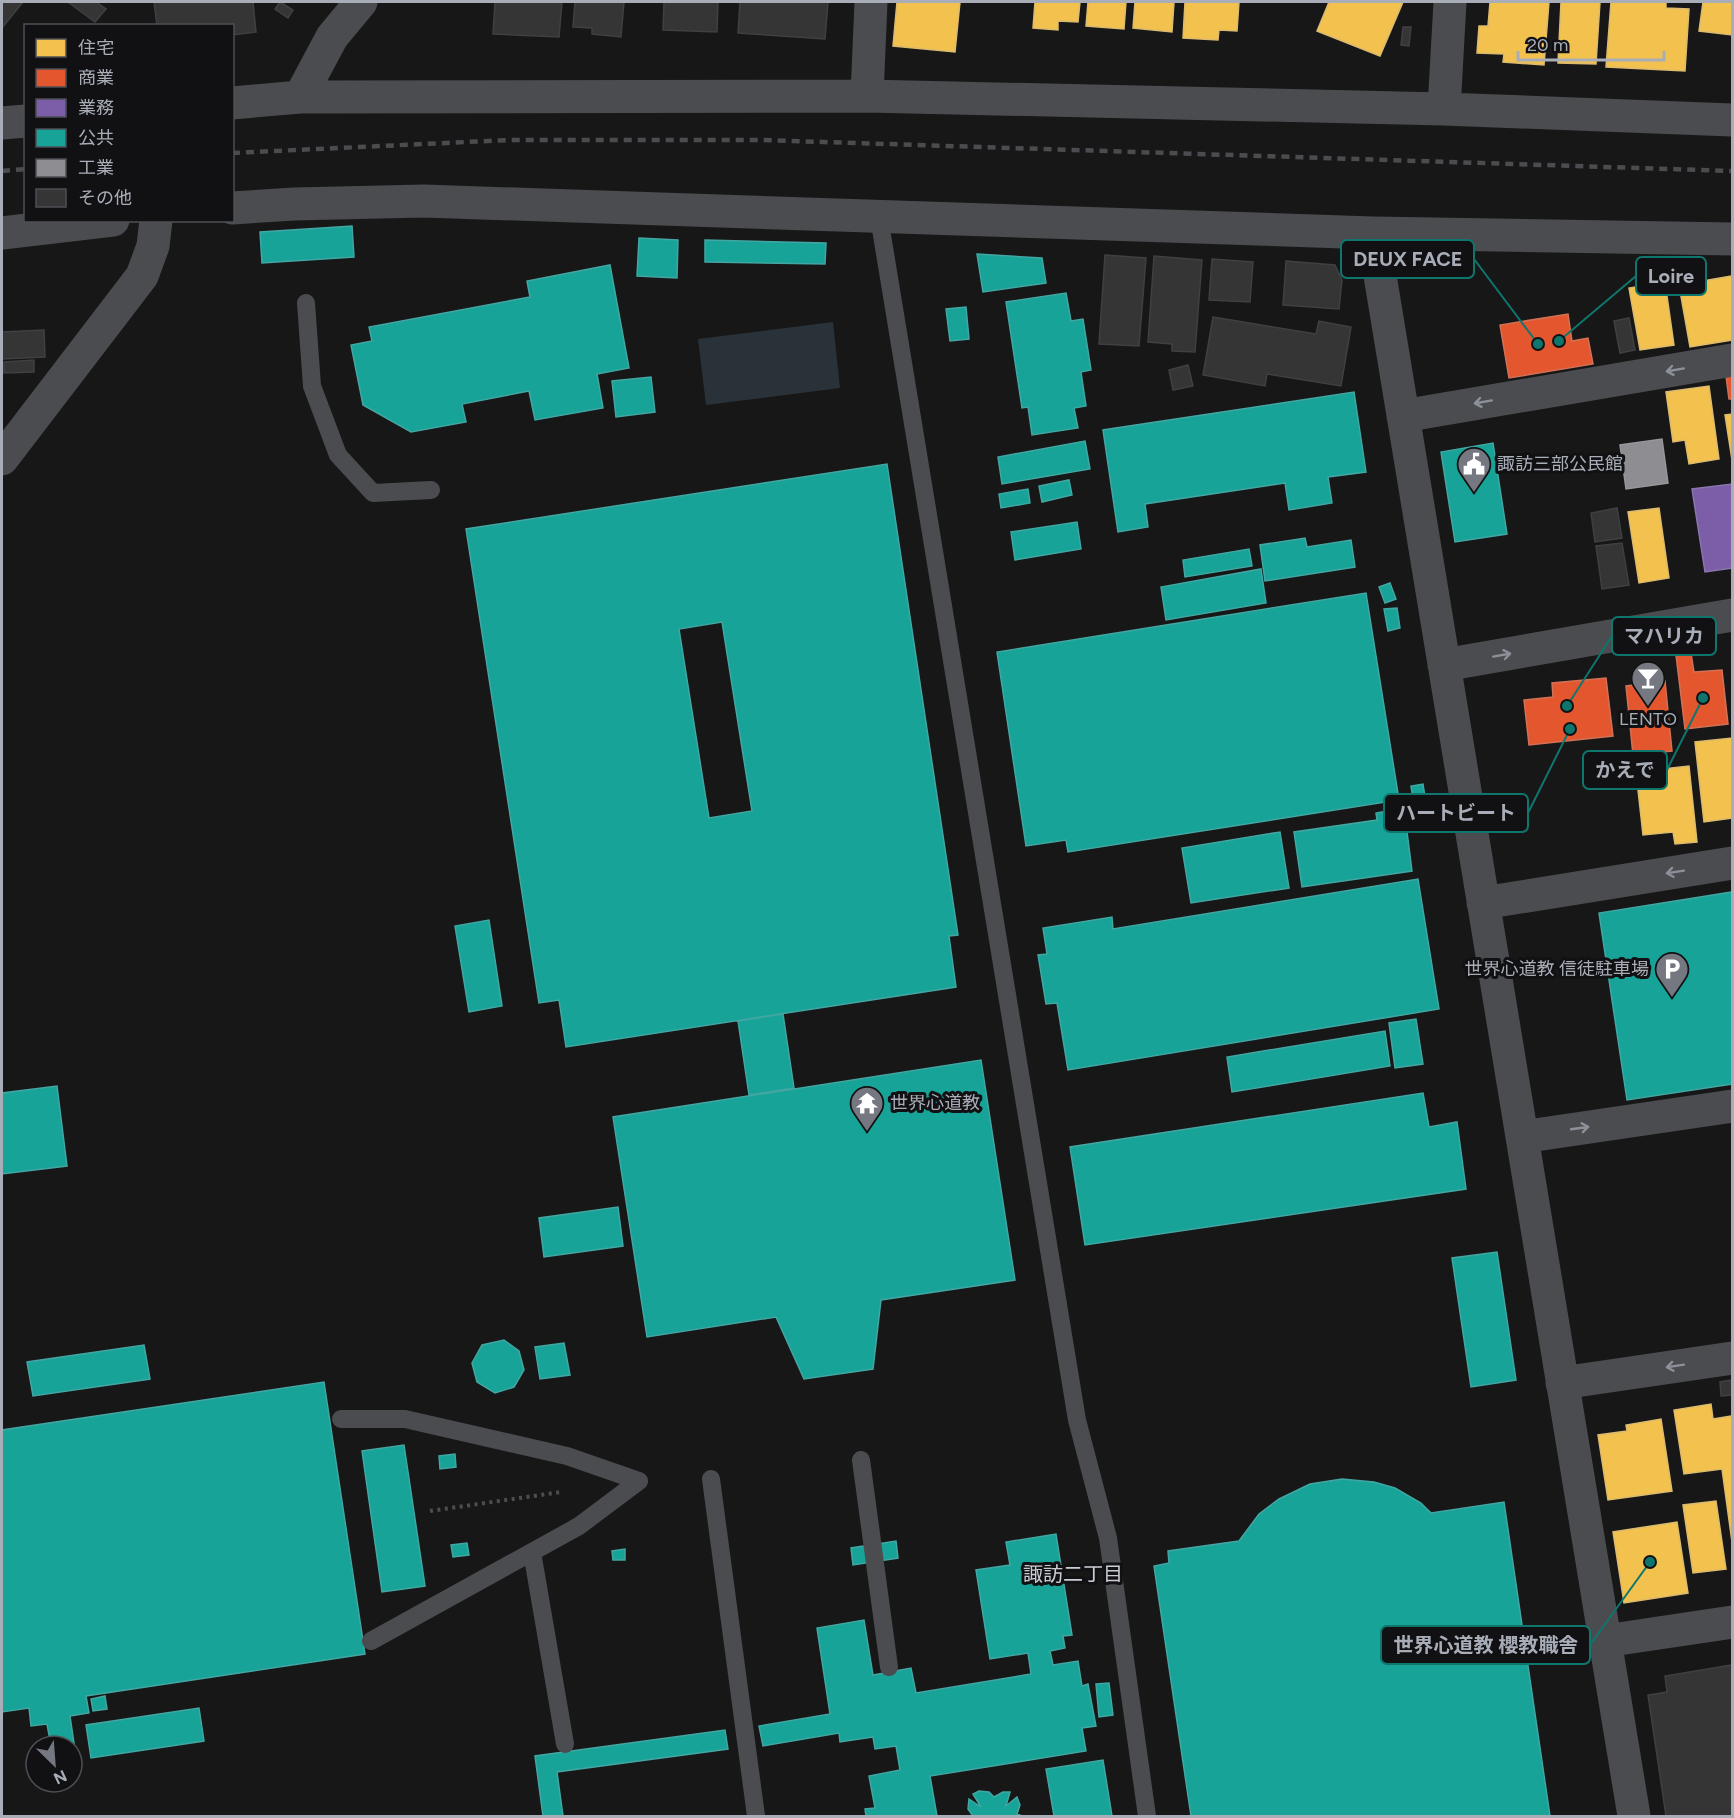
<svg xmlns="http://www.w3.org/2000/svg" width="1734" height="1818" font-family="Figtree,'Noto Sans JP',sans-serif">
<rect width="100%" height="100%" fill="#171717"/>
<path fill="#2a3239" d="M 833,322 L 840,388 L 706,405 L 698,339 Z"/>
<path fill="#f2c14e" stroke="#dcbb6e" stroke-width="1.5" d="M 897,2 L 960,2 L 955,52 L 893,46 Z
M 1035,2 L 1080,2 L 1078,22 L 1058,21 L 1058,30 L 1033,28 Z
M 1088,2 L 1126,2 L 1124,29 L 1086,26 Z
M 1135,2 L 1174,2 L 1172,32 L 1133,28 Z
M 1185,2 L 1239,2 L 1237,31 L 1219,30 L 1218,40 L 1183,38 Z
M 1329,2 L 1403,2 L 1380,56 L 1317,31 Z
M 1490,2 L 1549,2 L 1544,65 L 1503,62 L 1504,54 L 1477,53 L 1479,26 L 1488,26 Z
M 1561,2 L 1600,2 L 1596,64 L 1558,63 Z
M 1611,2 L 1666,2 L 1666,8 L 1689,9 L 1685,71 L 1606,67 Z
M 1703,2 L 1732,2 L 1732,35 L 1699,31 Z
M 1732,276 L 1732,340 L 1690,347 L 1679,285 Z
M 1665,282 L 1674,345 L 1640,350 L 1629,288 Z
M 1709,386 L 1719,459 L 1689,464 L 1685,440 L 1673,442 L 1666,392 Z
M 1732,414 L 1732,460 L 1725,415 Z
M 1659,508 L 1669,578 L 1639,583 L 1628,512 Z
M 1732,738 L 1732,818 L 1704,822 L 1695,742 Z
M 1689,766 L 1697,842 L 1675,844 L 1673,832 L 1643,835 L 1636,772 Z
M 1711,1404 L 1713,1419 L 1732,1416 L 1732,1542 L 1722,1469 L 1684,1474 L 1674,1410 Z
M 1661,1419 L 1672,1491 L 1608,1500 L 1598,1435 L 1627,1431 L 1626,1425 Z
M 1716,1501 L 1726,1569 L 1693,1573 L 1683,1505 Z
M 1677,1522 L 1688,1593 L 1624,1603 L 1613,1532 Z"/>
<path fill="#e4572e" stroke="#d27157" stroke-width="1.5" d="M 1568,314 L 1572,341 L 1588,338 L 1593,364 L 1509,378 L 1500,325 Z
M 1732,375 L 1732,399 L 1729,399 L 1726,376 Z
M 1691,653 L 1694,672 L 1722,670 L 1728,724 L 1685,729 L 1676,655 Z
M 1606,678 L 1613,736 L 1529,745 L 1524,700 L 1553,697 L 1552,683 Z
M 1665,681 L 1672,751 L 1633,755 L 1626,686 Z"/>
<path fill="#7b5ea7" stroke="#8876ac" stroke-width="1.5" d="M 1732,484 L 1732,568 L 1705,572 L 1692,489 Z"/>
<path fill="#17a398" stroke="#42a6a2" stroke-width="1.5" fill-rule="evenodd" d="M 352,226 L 354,257 L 262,263 L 260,232 Z
M 639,238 L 678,240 L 677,278 L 637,276 Z
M 705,240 L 826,243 L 825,264 L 705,262 Z
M 977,254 L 1042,258 L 1046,283 L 983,292 Z
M 610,265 L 629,368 L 597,374 L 603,408 L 535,420 L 529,391 L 462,404 L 466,422 L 411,432 L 363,405 L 351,345 L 372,341 L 369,327 L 530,297 L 527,281 Z
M 1066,293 L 1071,321 L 1083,319 L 1091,370 L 1081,372 L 1086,406 L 1074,408 L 1078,428 L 1032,435 L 1028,407 L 1022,408 L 1006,302 Z
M 966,307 L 969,339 L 950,341 L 946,309 Z
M 651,377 L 655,412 L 616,417 L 612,381 Z
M 1354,392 L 1366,472 L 1328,477 L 1332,503 L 1289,510 L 1285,483 L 1145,504 L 1148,527 L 1118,532 L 1103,430 Z
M 1085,441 L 1090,469 L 1002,484 L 998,457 Z
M 1493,443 L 1507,534 L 1455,542 L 1441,452 Z
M 887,464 L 958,935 L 949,936 L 956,987 L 566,1047 L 559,1000 L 539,1003 L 466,529 ZM 722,622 L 752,811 L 709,818 L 679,629 Z
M 1069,480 L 1072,495 L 1042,502 L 1039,486 Z
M 1028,489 L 1030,503 L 1001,508 L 999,494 Z
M 1077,522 L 1081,549 L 1015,560 L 1011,532 Z
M 1305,538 L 1307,547 L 1351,540 L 1355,567 L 1265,581 L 1260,545 Z
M 1249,549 L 1252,566 L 1185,577 L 1183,560 Z
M 1261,569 L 1266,603 L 1166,620 L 1161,587 Z
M 1390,583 L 1396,599 L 1385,603 L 1379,587 Z
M 1366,593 L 1399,800 L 1068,852 L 1066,840 L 1026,846 L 997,652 Z
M 1397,608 L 1400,628 L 1388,631 L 1384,609 Z
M 1423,784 L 1428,817 L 1416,819 L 1411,786 Z
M 1404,808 L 1412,871 L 1302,887 L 1294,832 L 1377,820 L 1376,813 Z
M 1280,832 L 1289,888 L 1191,903 L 1182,848 Z
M 1418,879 L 1439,1009 L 1068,1070 L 1057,1003 L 1046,1004 L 1038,955 L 1047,954 L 1043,928 L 1112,917 L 1113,929 Z
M 1732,892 L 1732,1084 L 1627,1100 L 1599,913 Z
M 489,920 L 502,1006 L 469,1012 L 455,926 Z
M 783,1014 L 794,1088 L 749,1095 L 738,1021 Z
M 1416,1019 L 1423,1064 L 1395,1068 L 1389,1023 Z
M 1385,1031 L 1390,1066 L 1232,1092 L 1227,1057 Z
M 981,1060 L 1015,1280 L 881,1300 L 873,1369 L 804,1379 L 776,1317 L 647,1337 L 613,1117 Z
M 57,1086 L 67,1166 L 2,1174 L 2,1093 Z
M 1423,1093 L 1429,1127 L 1457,1122 L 1466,1189 L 1085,1245 L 1070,1147 Z
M 618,1207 L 623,1246 L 544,1257 L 539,1218 Z
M 1497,1252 L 1516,1380 L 1471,1387 L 1452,1258 Z
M 504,1340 L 519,1351 L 524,1370 L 514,1387 L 495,1393 L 477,1382 L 472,1363 L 482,1345 Z
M 564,1343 L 570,1375 L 540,1379 L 535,1347 Z
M 144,1345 L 150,1379 L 33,1396 L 27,1362 Z
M 324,1382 L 365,1654 L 86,1696 L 89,1713 L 70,1716 L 76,1757 L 72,1758 L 72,1746 L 51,1746 L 47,1724 L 31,1726 L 29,1708 L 2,1712 L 2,1430 Z
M 404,1445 L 425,1586 L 382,1592 L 362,1451 Z
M 455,1454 L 456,1467 L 440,1469 L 439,1456 Z
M 1342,1479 L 1374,1482 L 1395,1488 L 1421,1503 L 1431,1513 L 1504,1502 L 1550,1816 L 1191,1816 L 1154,1566 L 1169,1563 L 1168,1551 L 1239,1541 L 1259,1514 L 1279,1499 L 1310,1484 Z
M 1056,1534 L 1072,1635 L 1063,1636 L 1065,1648 L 1050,1651 L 1053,1665 L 1078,1661 L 1082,1686 L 1088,1684 L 1096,1726 L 1082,1728 L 1086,1751 L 930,1776 L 937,1816 L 866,1816 L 865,1809 L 875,1808 L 869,1776 L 900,1770 L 896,1746 L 875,1749 L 873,1737 L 840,1742 L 839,1733 L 763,1746 L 759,1726 L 830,1714 L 817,1628 L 864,1620 L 873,1675 L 911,1668 L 916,1693 L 1031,1674 L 1028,1653 L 990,1659 L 976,1570 L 1010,1565 L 1006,1542 Z
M 896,1541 L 898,1558 L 853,1565 L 851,1548 Z
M 467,1543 L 469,1555 L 453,1557 L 451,1545 Z
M 625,1549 L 625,1560 L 613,1560 L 612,1551 Z
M 1109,1683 L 1113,1715 L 1099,1717 L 1096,1684 Z
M 105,1696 L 107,1709 L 93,1711 L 91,1699 Z
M 199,1708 L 204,1741 L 91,1758 L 86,1725 Z
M 725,1730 L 728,1749 L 557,1772 L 563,1816 L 543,1816 L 535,1756 Z
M 1103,1760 L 1112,1816 L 1054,1816 L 1046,1769 Z
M 979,1791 L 989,1792 L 994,1797 L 1003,1792 L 1010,1792 L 1006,1806 L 1017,1797 L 1020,1805 L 1017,1814 L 1022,1816 L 970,1816 L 973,1816 L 968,1809 L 969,1799 L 981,1807 L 973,1794 Z"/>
<path fill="#8d8d92" stroke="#95979d" stroke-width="1.5" d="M 1662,439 L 1668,483 L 1626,489 L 1620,445 Z"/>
<path fill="#353536" stroke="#3f4043" stroke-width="1.5" d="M 2,2 L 23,2 L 2,28 Z
M 68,2 L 96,2 L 106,9 L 95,22 Z
M 154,2 L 253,2 L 256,32 L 232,35 L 232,26 L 157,26 Z
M 280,2 L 293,10 L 288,18 L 275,9 Z
M 495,2 L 562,2 L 559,37 L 493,34 Z
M 575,2 L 624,2 L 621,37 L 592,34 L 592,28 L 573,27 Z
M 664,2 L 718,2 L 717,32 L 663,30 Z
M 740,2 L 828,2 L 825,39 L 738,33 Z
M 1403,27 L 1411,27 L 1409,46 L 1401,45 Z
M 1105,255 L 1146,258 L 1139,346 L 1099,344 Z
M 1154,256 L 1202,260 L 1195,352 L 1172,351 L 1172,344 L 1148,342 Z
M 1212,259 L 1253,262 L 1250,302 L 1209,300 Z
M 1286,261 L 1335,265 L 1342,280 L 1339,309 L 1283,305 Z
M 1213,317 L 1316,334 L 1319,321 L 1351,327 L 1341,386 L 1267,374 L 1265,386 L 1203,375 Z
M 1629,318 L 1635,350 L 1620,353 L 1614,321 Z
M 44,330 L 45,357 L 2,359 L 2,332 Z
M 34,360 L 34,372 L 4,373 L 4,362 Z
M 1188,365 L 1193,386 L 1173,390 L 1169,370 Z
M 1617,508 L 1622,538 L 1595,542 L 1591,513 Z
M 1622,543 L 1629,585 L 1602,589 L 1596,546 Z
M 1732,1380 L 1732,1395 L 1721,1396 L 1720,1382 Z
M 1732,1665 L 1732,1816 L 1666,1816 L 1648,1695 L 1667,1692 L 1665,1676 Z"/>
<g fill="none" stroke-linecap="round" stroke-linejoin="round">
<path stroke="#4d4e52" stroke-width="4" stroke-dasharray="3 4.5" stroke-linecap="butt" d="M 430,1511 L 561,1492"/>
<path stroke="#4b4c50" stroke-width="18" d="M 879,217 L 1077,1420 L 1108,1538 L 1147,1816
M 306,303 L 312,386 L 338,455 L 373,493 L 431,490
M 341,1419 L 405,1419 L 567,1456 L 639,1481
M 861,1460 L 889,1667
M 711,1479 L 756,1816
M 532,1552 L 565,1744
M 371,1641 L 579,1526 L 639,1481"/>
<path stroke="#4b4c50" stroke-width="33" d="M 867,96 L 871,2
M 300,97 L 332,37 L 361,2
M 232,103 L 300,97 L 867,96 L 1444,109 L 1732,120
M 1444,109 L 1450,2
M 2,123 L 26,121
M 232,208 L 294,204 L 424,201 L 1373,233 L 1732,239
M 2,233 L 113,220
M 1373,233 L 1634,1816
M 1403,416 L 1732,360
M 2,459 L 142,276 L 153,246 L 156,220
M 1444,665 L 1732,615
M 1483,903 L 1732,863
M 1522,1137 L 1732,1106
M 1562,1383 L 1732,1358
M 1605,1641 L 1732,1622"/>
<path stroke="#4b4c4f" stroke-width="4.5" stroke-dasharray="8 6" stroke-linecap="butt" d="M 232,153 L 509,140 L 761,140 L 1732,171
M 2,171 L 26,169"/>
</g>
<defs><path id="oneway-shaft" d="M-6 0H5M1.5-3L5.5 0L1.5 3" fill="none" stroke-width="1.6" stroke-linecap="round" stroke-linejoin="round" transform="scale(1.5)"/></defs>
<g stroke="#8c9099">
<use href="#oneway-shaft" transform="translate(1675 370) rotate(170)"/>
<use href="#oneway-shaft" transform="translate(1483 402) rotate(170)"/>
<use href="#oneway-shaft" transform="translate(1502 655) rotate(-10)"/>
<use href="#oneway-shaft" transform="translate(1675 872) rotate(171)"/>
<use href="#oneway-shaft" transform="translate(1580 1128) rotate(-8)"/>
<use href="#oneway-shaft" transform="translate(1675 1366) rotate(171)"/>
</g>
<defs>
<symbol id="civic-pin" viewBox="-11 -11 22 30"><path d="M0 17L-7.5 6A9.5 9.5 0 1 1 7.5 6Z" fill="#757880" stroke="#111113"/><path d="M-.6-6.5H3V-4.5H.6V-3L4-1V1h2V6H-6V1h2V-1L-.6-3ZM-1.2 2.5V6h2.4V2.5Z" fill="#fff"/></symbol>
<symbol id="bar-pin" viewBox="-11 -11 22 30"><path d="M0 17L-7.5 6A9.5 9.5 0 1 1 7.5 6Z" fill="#757880" stroke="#111113"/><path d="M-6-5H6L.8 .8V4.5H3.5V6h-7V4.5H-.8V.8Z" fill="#fff"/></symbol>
<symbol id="parking-pin" viewBox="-11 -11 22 30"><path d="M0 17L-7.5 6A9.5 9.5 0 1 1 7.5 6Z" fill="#757880" stroke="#111113"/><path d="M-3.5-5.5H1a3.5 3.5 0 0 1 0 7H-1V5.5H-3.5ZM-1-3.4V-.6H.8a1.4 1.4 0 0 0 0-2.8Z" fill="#fff"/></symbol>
<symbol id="temple-pin" viewBox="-11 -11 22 30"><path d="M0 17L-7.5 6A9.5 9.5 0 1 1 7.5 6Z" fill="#757880" stroke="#111113"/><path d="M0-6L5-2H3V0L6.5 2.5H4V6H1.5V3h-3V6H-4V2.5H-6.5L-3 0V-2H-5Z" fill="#fff"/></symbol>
</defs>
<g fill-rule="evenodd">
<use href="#civic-pin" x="1455" y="445" width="38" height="52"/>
<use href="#bar-pin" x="1629" y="659" width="38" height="52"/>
<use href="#parking-pin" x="1653" y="950" width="38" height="52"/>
<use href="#temple-pin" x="848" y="1084" width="38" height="52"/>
</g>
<g text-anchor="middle" stroke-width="6" stroke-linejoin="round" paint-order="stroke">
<g font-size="18" fill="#a8adb8" stroke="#111113" text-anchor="start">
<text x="1497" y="470">諏訪三部公民館</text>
<text x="1648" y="725" text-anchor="middle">LENTO</text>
<text x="1649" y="975" text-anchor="end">世界心道教 信徒駐車場</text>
<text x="890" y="1109">世界心道教</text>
</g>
<g font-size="20" fill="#c9ccd4" stroke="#111113">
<text x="1073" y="1581">諏訪二丁目</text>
</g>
</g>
<path fill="none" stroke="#0f766e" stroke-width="2" d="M1538 344L1474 259M1559 341L1636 276M1567 706L1612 636M1703 698L1667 770M1570 729L1528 813M1650 1562L1590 1645"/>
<g fill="#0f766e" stroke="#111113" stroke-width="2">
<circle cx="1538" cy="344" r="6"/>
<circle cx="1559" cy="341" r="6"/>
<circle cx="1567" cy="706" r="6"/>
<circle cx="1703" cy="698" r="6"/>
<circle cx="1570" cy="729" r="6"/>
<circle cx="1650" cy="1562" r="6"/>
</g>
<g fill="#111113" stroke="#0f766e" stroke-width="2">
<rect x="1341" y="240" width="133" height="38" rx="6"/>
<rect x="1636" y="257" width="70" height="38" rx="6"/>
<rect x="1612" y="617" width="104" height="38" rx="6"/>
<rect x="1583" y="751" width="84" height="38" rx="6"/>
<rect x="1384" y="794" width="144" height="38" rx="6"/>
<rect x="1381" y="1626" width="209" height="38" rx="6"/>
</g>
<g font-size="20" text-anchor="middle" font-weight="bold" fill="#a8adb8">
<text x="1408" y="266">DEUX FACE</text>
<text x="1671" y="283">Loire</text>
<text x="1664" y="643">マハリカ</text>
<text x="1625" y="777">かえで</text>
<text x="1456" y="820">ハートビート</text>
<text x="1486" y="1652">世界心道教 櫻教職舎</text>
</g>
<rect width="1734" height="1818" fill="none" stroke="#a8adb8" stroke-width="6"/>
<rect x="24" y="24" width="210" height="198" fill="#111113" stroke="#4d4f55" stroke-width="1.5"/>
<rect x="36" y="39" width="30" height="18" fill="#f2c14e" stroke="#4d4f55" stroke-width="1.5"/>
<text x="78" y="54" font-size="18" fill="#a8adb8">住宅</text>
<rect x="36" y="69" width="30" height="18" fill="#e4572e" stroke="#4d4f55" stroke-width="1.5"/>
<text x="78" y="84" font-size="18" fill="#a8adb8">商業</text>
<rect x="36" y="99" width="30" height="18" fill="#7b5ea7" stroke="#4d4f55" stroke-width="1.5"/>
<text x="78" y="114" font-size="18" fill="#a8adb8">業務</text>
<rect x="36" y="129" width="30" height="18" fill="#17a398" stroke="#4d4f55" stroke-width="1.5"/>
<text x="78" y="144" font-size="18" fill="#a8adb8">公共</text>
<rect x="36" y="159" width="30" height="18" fill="#8d8d92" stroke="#4d4f55" stroke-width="1.5"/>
<text x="78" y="174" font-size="18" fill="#a8adb8">工業</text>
<rect x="36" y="189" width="30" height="18" fill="#353536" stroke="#4d4f55" stroke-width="1.5"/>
<text x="78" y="204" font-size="18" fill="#a8adb8">その他</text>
<g transform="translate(54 1764) rotate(155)"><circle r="28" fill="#111113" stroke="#4d4f55" stroke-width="1.5"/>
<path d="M0-4.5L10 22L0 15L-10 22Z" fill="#757880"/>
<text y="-9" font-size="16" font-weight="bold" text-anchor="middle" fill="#a8adb8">N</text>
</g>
<path d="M1518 51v9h146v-9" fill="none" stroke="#a8adb8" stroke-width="3"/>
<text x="1527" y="51" font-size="18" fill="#a8adb8" stroke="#111113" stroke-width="4.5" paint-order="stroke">20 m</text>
</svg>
